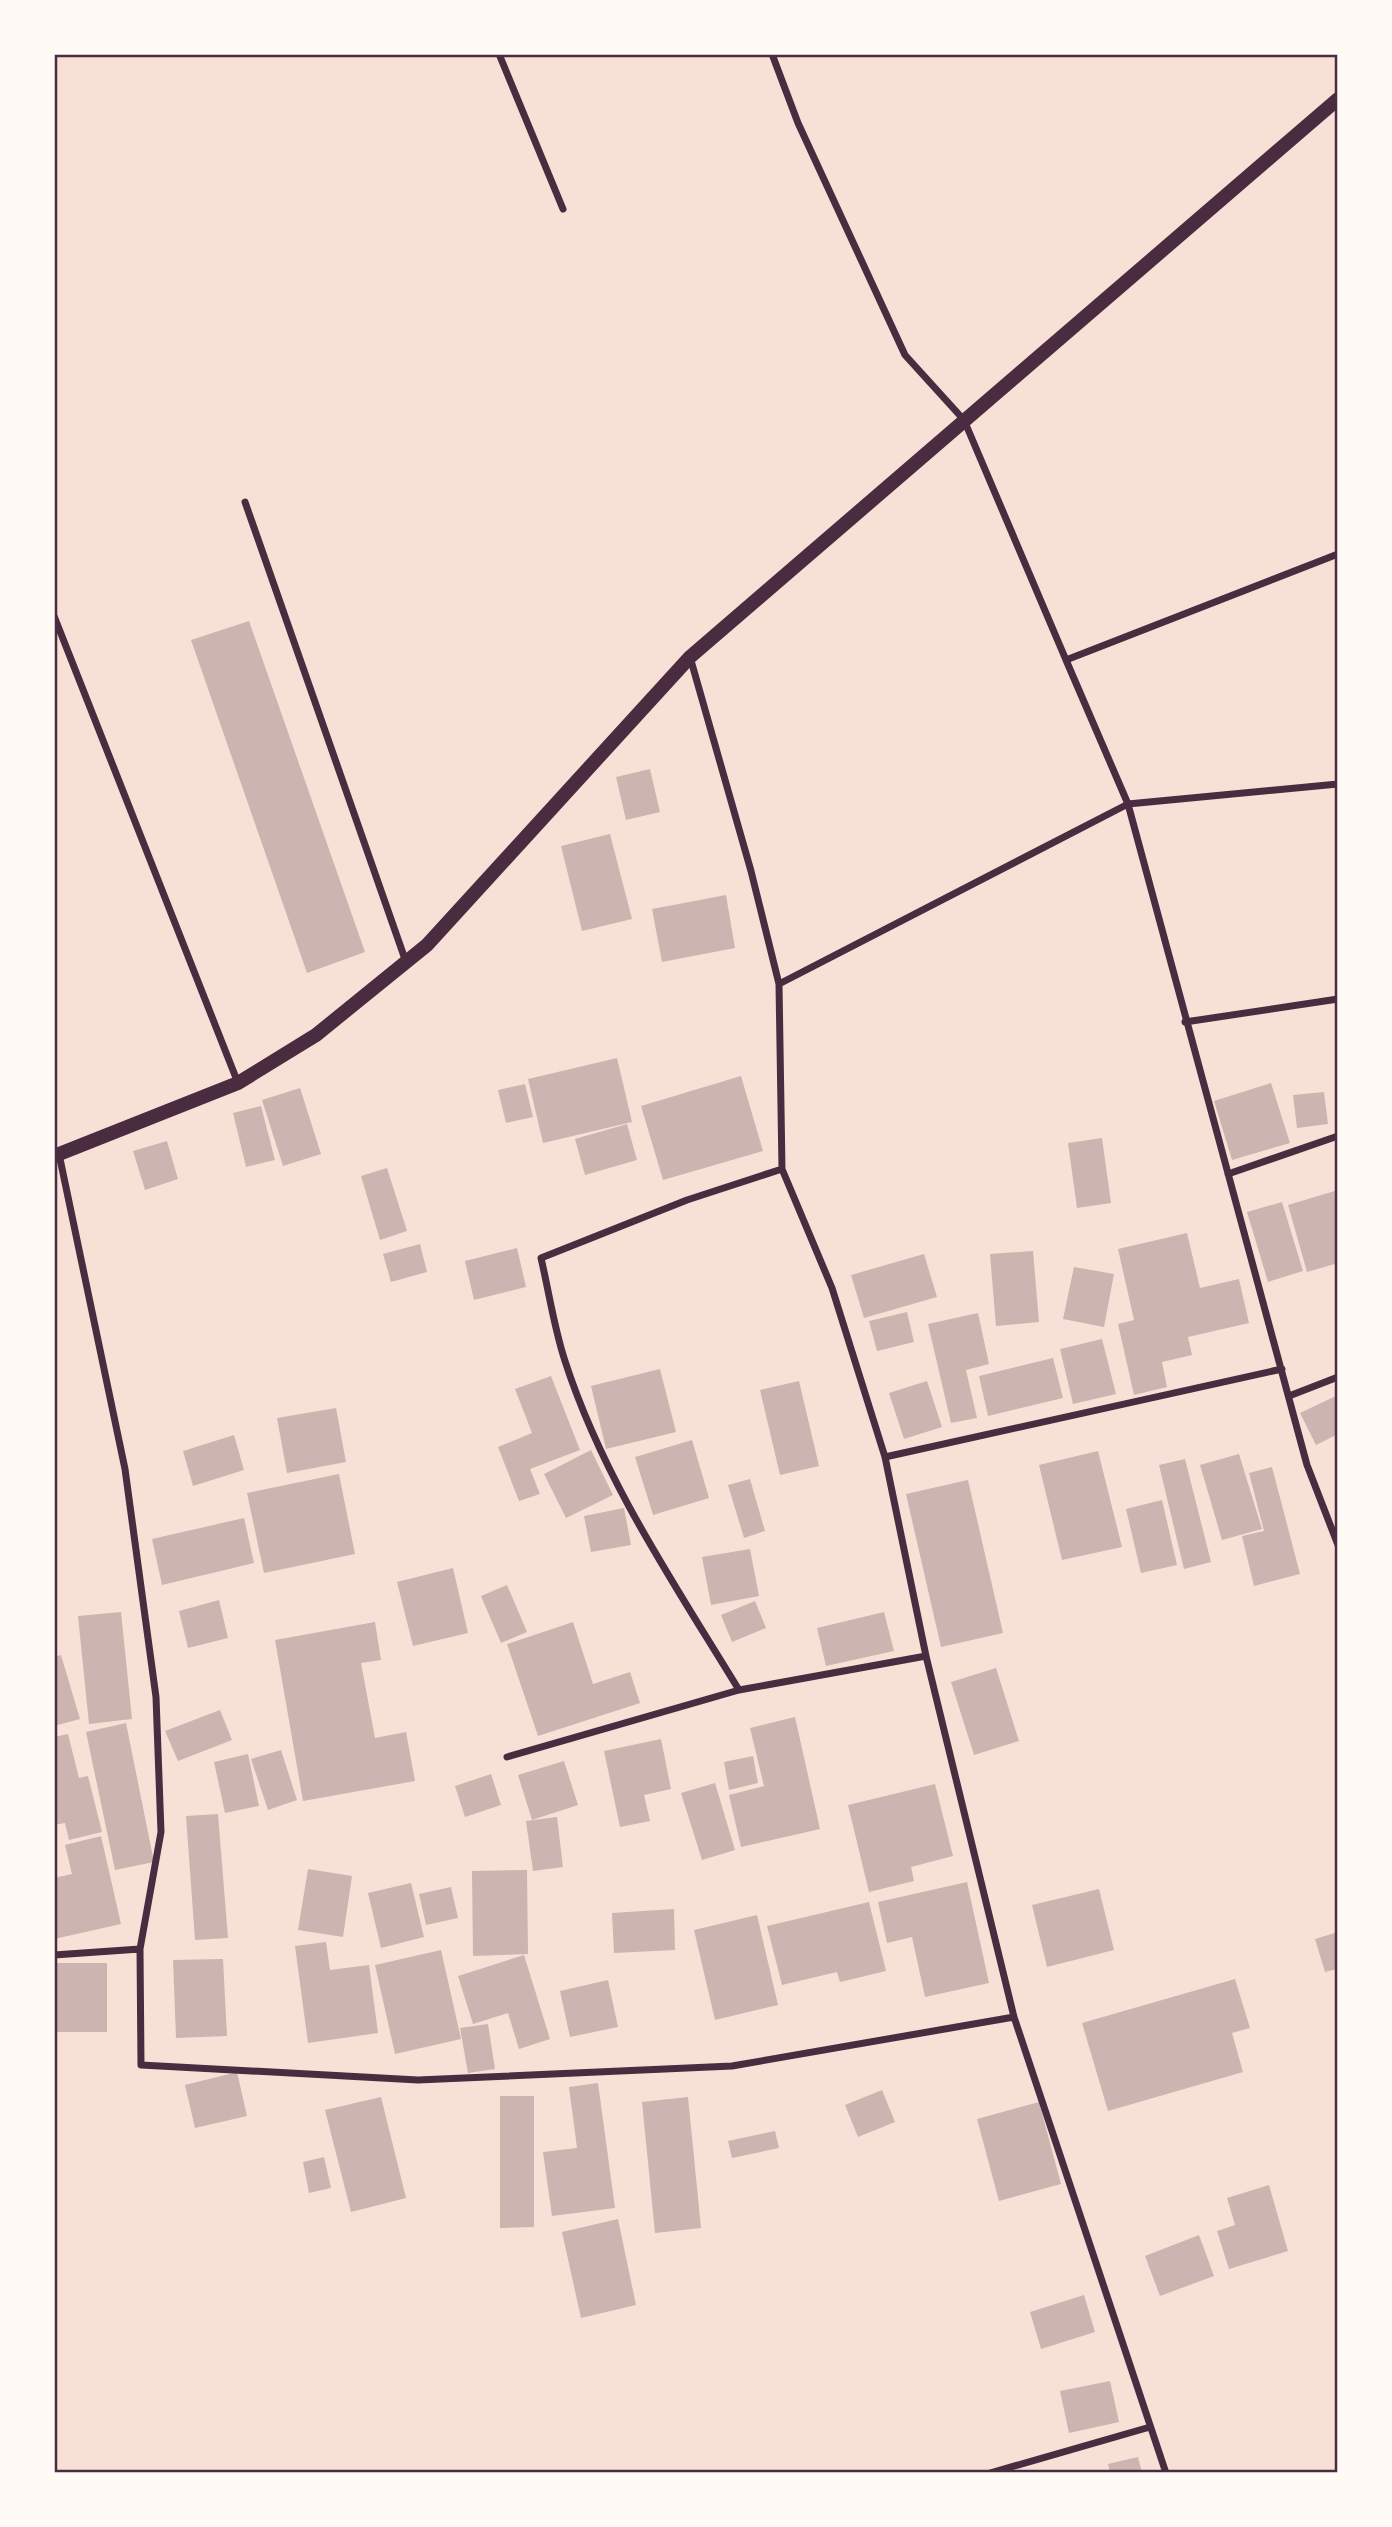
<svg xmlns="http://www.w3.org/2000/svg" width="1392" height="2527" font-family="Roboto,sans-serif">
<rect width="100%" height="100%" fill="#f7e1d7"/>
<path fill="#ccb4b1" d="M 249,621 L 365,952 L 307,973 L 191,640 Z
M 650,769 L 660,812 L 626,820 L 616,777 Z
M 610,834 L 632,919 L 582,931 L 561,846 Z
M 726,895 L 735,948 L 662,962 L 652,909 Z
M 617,1058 L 632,1122 L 543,1143 L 528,1079 Z
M 741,1076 L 763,1151 L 663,1180 L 641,1106 Z
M 1271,1083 L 1290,1143 L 1232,1160 L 1214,1101 Z
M 525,1084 L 533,1117 L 506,1123 L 498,1090 Z
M 300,1088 L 321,1154 L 283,1166 L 262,1100 Z
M 1324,1092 L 1328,1124 L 1297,1128 L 1293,1095 Z
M 261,1106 L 275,1160 L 246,1167 L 233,1113 Z
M 627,1124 L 637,1160 L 585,1175 L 575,1139 Z
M 1102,1138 L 1111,1203 L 1077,1208 L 1068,1143 Z
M 167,1141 L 178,1179 L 145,1190 L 133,1151 Z
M 387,1168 L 407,1231 L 380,1240 L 361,1176 Z
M 1338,1190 L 1338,1263 L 1307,1272 L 1288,1205 Z
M 1282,1202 L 1303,1271 L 1268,1282 L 1247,1212 Z
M 1187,1233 L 1200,1288 L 1239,1279 L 1249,1323 L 1188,1337 L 1192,1355 L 1162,1362 L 1167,1387 L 1134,1395 L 1118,1324 L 1134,1320 L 1118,1249 Z
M 420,1244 L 427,1272 L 391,1282 L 383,1254 Z
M 517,1248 L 526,1287 L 474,1300 L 465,1261 Z
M 1033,1251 L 1039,1322 L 996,1326 L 990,1254 Z
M 924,1254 L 937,1297 L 864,1318 L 851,1275 Z
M 1074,1267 L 1114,1274 L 1104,1327 L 1063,1319 Z
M 907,1312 L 914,1342 L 877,1351 L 869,1321 Z
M 978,1313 L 989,1364 L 966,1370 L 977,1418 L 951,1423 L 928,1324 Z
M 1102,1339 L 1116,1394 L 1073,1404 L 1060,1349 Z
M 1053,1358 L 1063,1398 L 988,1416 L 979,1376 Z
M 660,1369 L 676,1432 L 606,1449 L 591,1386 Z
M 551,1376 L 580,1450 L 530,1469 L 540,1494 L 519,1501 L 498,1447 L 532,1433 L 515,1389 Z
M 799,1381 L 819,1466 L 780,1475 L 760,1390 Z
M 927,1381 L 942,1427 L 904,1439 L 889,1393 Z
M 1338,1395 L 1338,1434 L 1316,1445 L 1300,1413 Z
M 336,1408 L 346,1462 L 287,1473 L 277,1418 Z
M 234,1435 L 244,1470 L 193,1486 L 183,1451 Z
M 692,1440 L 709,1498 L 653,1515 L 635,1457 Z
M 591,1450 L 613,1495 L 566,1518 L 544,1474 Z
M 1098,1451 L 1122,1547 L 1062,1560 L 1039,1465 Z
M 1239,1454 L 1262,1529 L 1222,1540 L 1200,1465 Z
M 1185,1459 L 1211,1562 L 1184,1569 L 1159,1465 Z
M 1272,1467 L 1300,1574 L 1254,1586 L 1242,1536 L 1264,1531 L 1249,1473 Z
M 339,1474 L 355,1554 L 264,1573 L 247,1493 Z
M 750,1479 L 765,1531 L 744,1538 L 728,1485 Z
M 968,1480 L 1003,1633 L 941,1647 L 906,1494 Z
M 1162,1500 L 1177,1565 L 1141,1573 L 1126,1509 Z
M 624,1508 L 631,1545 L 591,1552 L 584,1516 Z
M 244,1518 L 254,1563 L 162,1585 L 152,1539 Z
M 750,1549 L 759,1596 L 711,1605 L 702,1557 Z
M 453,1568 L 468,1633 L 413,1646 L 397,1582 Z
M 507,1585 L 527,1632 L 501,1643 L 481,1596 Z
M 219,1600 L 228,1638 L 188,1648 L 179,1611 Z
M 755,1601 L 766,1628 L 732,1642 L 721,1615 Z
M 121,1612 L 132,1719 L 89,1724 L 78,1616 Z
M 884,1612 L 894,1651 L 826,1666 L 817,1628 Z
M 375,1622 L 381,1660 L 361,1663 L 375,1738 L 406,1732 L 415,1781 L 303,1801 L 275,1640 Z
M 573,1622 L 593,1684 L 630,1672 L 640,1703 L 538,1736 L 507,1644 Z
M 61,1655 L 80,1719 L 54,1726 L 54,1657 Z
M 996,1668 L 1019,1741 L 974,1755 L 951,1682 Z
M 220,1710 L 232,1740 L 178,1761 L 165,1731 Z
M 795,1717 L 820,1829 L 741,1847 L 729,1795 L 764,1786 L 750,1728 Z
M 126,1723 L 154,1862 L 115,1870 L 86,1732 Z
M 68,1734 L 79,1778 L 88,1776 L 102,1832 L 69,1840 L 65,1823 L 54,1825 L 54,1737 Z
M 661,1739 L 671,1789 L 644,1795 L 650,1821 L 620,1827 L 604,1751 Z
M 281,1750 L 297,1800 L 268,1810 L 251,1759 Z
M 248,1754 L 259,1806 L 225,1813 L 214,1762 Z
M 753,1756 L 758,1783 L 729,1790 L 724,1762 Z
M 564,1761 L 578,1805 L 532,1820 L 518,1775 Z
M 491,1774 L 501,1805 L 465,1817 L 455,1786 Z
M 715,1783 L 735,1850 L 702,1860 L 681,1793 Z
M 935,1784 L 953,1856 L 911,1867 L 914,1881 L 869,1892 L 848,1805 Z
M 218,1814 L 228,1938 L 195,1940 L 186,1816 Z
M 557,1817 L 563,1867 L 533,1871 L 526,1821 Z
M 101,1836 L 121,1924 L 54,1939 L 54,1878 L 72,1874 L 65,1845 Z
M 308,1869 L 352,1876 L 343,1937 L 298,1930 Z
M 527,1870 L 528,1954 L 473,1956 L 472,1871 Z
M 967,1882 L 989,1983 L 925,1997 L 912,1937 L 887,1943 L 878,1902 Z
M 411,1883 L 424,1937 L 381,1948 L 368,1893 Z
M 451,1887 L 458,1918 L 426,1925 L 419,1894 Z
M 1099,1889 L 1114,1950 L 1047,1967 L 1032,1905 Z
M 869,1902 L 886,1971 L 840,1982 L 837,1972 L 782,1985 L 767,1926 Z
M 674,1909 L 675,1950 L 614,1953 L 612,1913 Z
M 757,1915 L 778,2005 L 715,2020 L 694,1930 Z
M 1338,1932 L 1338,1969 L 1325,1972 L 1315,1939 Z
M 326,1942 L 330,1970 L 369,1965 L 378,2033 L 308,2043 L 295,1946 Z
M 441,1950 L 461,2039 L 395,2054 L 375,1965 Z
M 524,1955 L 550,2039 L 519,2049 L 508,2013 L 473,2024 L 458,1976 Z
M 223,1959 L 227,2036 L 176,2038 L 173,1960 Z
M 54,1963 L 107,1963 L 107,2032 L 54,2032 Z
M 1235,1979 L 1250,2028 L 1232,2033 L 1243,2072 L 1108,2111 L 1082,2023 Z
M 608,1980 L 618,2027 L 570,2037 L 560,1991 Z
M 488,2024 L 495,2069 L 468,2073 L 460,2028 Z
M 237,2072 L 247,2116 L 195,2128 L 185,2085 Z
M 598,2083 L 615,2208 L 552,2216 L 543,2152 L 577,2148 L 569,2087 Z
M 882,2090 L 895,2122 L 858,2137 L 845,2105 Z
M 500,2096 L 534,2096 L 534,2227 L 500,2228 Z
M 381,2097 L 406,2198 L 351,2212 L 325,2110 Z
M 688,2097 L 701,2228 L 655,2233 L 642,2102 Z
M 1039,2102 L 1061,2184 L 999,2201 L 977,2119 Z
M 775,2131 L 779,2148 L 732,2158 L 728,2141 Z
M 324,2157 L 331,2188 L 309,2193 L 303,2162 Z
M 1269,2185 L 1288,2251 L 1229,2269 L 1217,2231 L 1235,2225 L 1227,2198 Z
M 618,2219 L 636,2305 L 581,2318 L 562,2232 Z
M 1199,2235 L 1214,2276 L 1160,2296 L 1145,2256 Z
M 1084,2295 L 1095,2332 L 1041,2349 L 1030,2312 Z
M 1110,2381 L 1119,2422 L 1069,2433 L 1060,2391 Z
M 1138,2457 L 1142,2473 L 1110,2473 L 1108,2464 Z"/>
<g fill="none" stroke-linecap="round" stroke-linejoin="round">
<path stroke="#4a2c40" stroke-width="7" d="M 499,54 L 563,209
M 772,54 L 798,123 L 905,355 L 964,420 L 1066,660 L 1338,554
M 245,502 L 406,962
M 54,616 L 238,1083
M 690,657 L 751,871 L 779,984 L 782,1169 L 832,1288 L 885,1457 L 926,1656 L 1014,2017 L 1166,2473
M 1066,660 L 1128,804 L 1307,1465 L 1338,1545
M 779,984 L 1128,804 L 1338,784
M 1185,1022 L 1338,999
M 1228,1174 L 1338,1136
M 1289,1396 L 1338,1377
M 885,1457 L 1282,1369
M 739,1690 C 675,1585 603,1479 565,1361 C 554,1328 549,1292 541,1258 L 687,1200 L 782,1169
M 507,1757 L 739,1690 L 926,1656
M 140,1949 L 141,2065 L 418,2080 L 732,2066 L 1014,2017
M 54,1955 L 140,1949 L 161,1832 L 156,1697 L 125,1469 L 59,1154
M 990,2473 L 1150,2427"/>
<path stroke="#4a2c40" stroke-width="14" d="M 54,1156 L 238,1083 L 316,1035 L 427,945 L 690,657 L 1338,99"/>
</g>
<rect width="1392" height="2527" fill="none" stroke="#fffaf5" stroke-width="112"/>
<rect x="56" y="56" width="1280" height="2415" fill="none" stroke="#4a2c40" stroke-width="2.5"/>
</svg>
